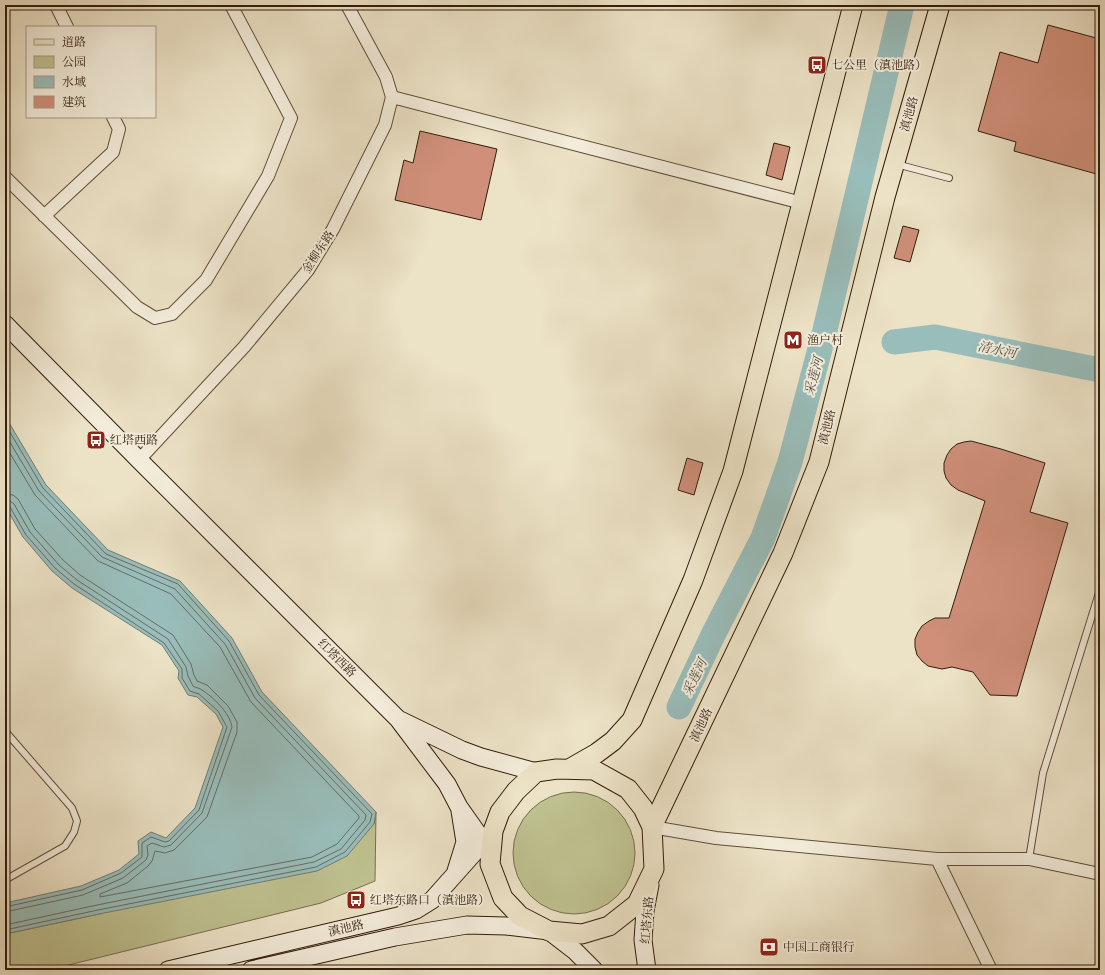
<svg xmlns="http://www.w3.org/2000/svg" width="1105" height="975" font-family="Cardo,'Noto Serif SC',serif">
<rect width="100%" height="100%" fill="#ece2c6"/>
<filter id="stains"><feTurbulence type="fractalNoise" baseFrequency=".005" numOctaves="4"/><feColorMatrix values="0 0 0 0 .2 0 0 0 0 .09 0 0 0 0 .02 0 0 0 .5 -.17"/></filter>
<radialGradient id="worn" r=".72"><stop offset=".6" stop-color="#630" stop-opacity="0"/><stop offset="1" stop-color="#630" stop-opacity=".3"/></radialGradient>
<path fill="#bfc190" stroke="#786e4e" d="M513 853a61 61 0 1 1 122 0a61 61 0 1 1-122 0Z
M 376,812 L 375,881 L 321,903 L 48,970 L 5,970 L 5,934 L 99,914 L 374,824 Z"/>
<path fill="#99bdba" stroke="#707d74" d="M 5,416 L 46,485 L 108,550 L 180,581 L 232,638 L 262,692 L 376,812 L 374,824 L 347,856 L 317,871 L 99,914 L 5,934 L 5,903 L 81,886 L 119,870 L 139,854 L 138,841 L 151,832 L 166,838 L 195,808 L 223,727 L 216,714 L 197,697 L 188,695 L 178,678 L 179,671 L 162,645 L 72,588 L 52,571 L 23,537 L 5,506 Z"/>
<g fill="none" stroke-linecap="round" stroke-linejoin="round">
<path stroke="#666c62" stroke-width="1" d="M 5,424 L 43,488 L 106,554 L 178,584 L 229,641 L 259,695 L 372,814 L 370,822 L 345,852 L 316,867 L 98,910 L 5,930
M 5,434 L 39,491 L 102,557 L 175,589 L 225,644 L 255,698 L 366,815 L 365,820 L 341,849 L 314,862 L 97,905 L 5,925
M 5,445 L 35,495 L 98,561 L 171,594 L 220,647 L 251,702 L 359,816 L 359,818 L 337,844 L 312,857 L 100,897 L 100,894 L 127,883 L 148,866 L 152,861 L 155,851 L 165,853 L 174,850 L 207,817 L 237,732 L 237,722 L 228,706 L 207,685 L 197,681 L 194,675 L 191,664 L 173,635 L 80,575 L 63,560 L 35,529 L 18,499 L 13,495 L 5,494
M 5,500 L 10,501 L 14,504 L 30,532 L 59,565 L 77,580 L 168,639 L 186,667 L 188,676 L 193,686 C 196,688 200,688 202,690 C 213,697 230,713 232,727 L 202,813 L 171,845 L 164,847 L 152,843 L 147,846 L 148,855 L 146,860 L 123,878 L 83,895 L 5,912
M 5,505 L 10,507 L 26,535 L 55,568 L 74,584 L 164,643 L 182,669 L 182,678 L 190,691 L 199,694 L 218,711 L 227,727 L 199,810 L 169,841 L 165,842 L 151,837 L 142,843 L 142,857 L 121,873 L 82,890 L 5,907"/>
<path stroke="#99bdba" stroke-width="25" d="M 894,342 L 935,337 L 1100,370
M 679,707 L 713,635 L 763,538 L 790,462 L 825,330 L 902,5"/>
</g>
<path fill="#cf8f79" stroke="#321c0b" d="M 1048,25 L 1100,39 L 1100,175 L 1014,151 L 1016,142 L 978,131 L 1000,52 L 1038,63 Z
M 420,131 L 497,149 L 481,220 L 395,200 L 404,160 L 413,163 Z
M 774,143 L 790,147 L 782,180 L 766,175 Z
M 903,226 L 919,230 L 910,262 L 894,258 Z
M 971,441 L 1001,449 L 1045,463 L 1030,512 L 1068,523 L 1017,696 L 990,695 L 973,672 L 952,667 L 942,669 L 928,666 L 922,661 L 917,655 L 915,647 L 915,639 L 918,632 L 922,626 L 929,621 L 935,618 L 949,618 L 985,501 L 958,490 L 951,485 L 946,478 L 944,471 L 944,463 L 947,455 L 951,449 L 957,444 L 964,442 Z
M 687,458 L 703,463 L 694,495 L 678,490 Z"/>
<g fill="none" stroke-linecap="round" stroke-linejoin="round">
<defs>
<path id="lane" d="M 896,164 L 949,178
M 5,731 L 72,808 L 77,821 L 74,832 L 65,846 L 5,880
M 1029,859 L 1043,773 L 1099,593"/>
<path id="street" d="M 56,5 L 67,27
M 392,97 L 802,203
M 5,177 L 137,307 L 155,318 L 172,314 L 206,280 L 268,176 L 291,118 L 231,5
M 44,216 L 113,152 L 119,129 L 113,117
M 139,460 L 244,347 L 308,270 L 333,229 L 385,125 L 392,97 L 386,77 L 347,5
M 652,827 L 716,838 L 937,859 L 1029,859 L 1100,874
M 937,859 L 991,970"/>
<path id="secondary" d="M 5,324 L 139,460 L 398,719 L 447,784 L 459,807 L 490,851
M 400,720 L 462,750 L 481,757 L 536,772
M 456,871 L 465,842 L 460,811
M 168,970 L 398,916 L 416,910 L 432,900 L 490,835
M 251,970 L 395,937 L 467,925 L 506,926 L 549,931 L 575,951 L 594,970
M 647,970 L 643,940 L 645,911 L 650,885"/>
<path id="primary" d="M 557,769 L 594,770 L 628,789 L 643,808 L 652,827 L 654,869 L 637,904 L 609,926 L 582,934 L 549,931 L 520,916 L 503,898 L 490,864 L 493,831 L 500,812 L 516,791 L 536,772 Z
M 569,769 L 597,753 L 613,741 L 632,720 L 693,580 L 733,471 L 853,5
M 652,827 L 783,553 L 819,462 L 885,197 L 940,5"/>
</defs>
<use href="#lane" stroke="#604e3a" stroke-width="8"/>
<use href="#street" stroke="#604e3a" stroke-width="14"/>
<use href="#secondary" stroke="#321c0b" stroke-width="19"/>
<use href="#primary" stroke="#321c0b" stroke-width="21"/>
<use href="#lane" stroke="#f3ecda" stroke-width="6"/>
<use href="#street" stroke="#f3ecda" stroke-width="12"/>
<use href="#secondary" stroke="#f3ecda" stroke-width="17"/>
<use href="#primary" stroke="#ece2c6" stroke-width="19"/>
</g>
<defs>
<symbol id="bus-square" viewBox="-11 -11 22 22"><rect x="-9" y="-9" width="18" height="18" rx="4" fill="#8f2418" stroke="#f3ecda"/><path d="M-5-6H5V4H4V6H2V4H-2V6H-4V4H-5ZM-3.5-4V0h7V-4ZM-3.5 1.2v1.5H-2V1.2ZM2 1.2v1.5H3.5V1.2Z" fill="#fff"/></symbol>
<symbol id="metro-square" viewBox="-11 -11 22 22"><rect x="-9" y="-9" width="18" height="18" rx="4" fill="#8f2418" stroke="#f3ecda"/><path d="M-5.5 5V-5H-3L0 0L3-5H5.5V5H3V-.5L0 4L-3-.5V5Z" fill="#fff"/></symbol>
<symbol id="bank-square" viewBox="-11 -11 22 22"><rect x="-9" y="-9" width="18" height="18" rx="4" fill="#8f2418" stroke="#f3ecda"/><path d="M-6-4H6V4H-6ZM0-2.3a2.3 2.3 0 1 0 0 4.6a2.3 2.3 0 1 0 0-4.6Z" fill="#fff"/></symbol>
</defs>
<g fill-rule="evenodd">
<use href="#bus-square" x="806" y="54" width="22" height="22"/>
<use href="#metro-square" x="782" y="329" width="22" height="22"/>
<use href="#bus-square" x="85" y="429" width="22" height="22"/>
<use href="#bus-square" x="345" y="889" width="22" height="22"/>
<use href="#bank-square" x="758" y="936" width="22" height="22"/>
</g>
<g text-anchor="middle" stroke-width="4" stroke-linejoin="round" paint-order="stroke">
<g font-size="12" fill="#321c0b" stroke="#f3ecda" text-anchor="start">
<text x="831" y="69">七公里（滇池路）</text>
<text x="807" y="344">渔户村</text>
<text x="110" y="444">红塔西路</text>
<text x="370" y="904">红塔东路口（滇池路）</text>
<text x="783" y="951">中国工商银行</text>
</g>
<g font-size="12" fill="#321c0b" stroke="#f3ecda">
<text transform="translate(909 114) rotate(-74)" y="4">滇池路</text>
<text transform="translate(318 252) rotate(-57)" y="4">金柳东路</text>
<text transform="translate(827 427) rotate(-76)" y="4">滇池路</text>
<text transform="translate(337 658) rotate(45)" y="4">红塔西路</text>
<text transform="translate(701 725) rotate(-65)" y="4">滇池路</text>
<text transform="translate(647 920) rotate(-85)" y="4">红塔东路</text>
<text transform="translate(346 928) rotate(-13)" y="4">滇池路</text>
</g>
<g font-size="13" font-style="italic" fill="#514c40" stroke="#f3ecda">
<text transform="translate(997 349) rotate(11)" y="5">清水河</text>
<text transform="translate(813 376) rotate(-75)" y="5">采莲河</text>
<text transform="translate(694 677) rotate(-64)" y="5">采莲河</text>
</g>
</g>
<rect width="1105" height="975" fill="none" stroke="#ece2c6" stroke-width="20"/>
<rect x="6" y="6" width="1093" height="963" fill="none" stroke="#321c0b" stroke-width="2"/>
<rect x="10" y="10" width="1085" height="955" fill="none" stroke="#321c0b"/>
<rect x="26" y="26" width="130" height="92" fill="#f3ecda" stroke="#a69987"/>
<rect x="34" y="39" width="20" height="6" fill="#ece2c6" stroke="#a69987"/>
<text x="62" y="46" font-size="12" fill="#321c0b">道路</text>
<rect x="34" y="56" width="20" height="12" fill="#bfc190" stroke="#a69987"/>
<text x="62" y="66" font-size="12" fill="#321c0b">公园</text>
<rect x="34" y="76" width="20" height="12" fill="#99bdba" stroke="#a69987"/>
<text x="62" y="86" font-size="12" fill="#321c0b">水域</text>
<rect x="34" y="96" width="20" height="12" fill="#cf8f79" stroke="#a69987"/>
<text x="62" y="106" font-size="12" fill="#321c0b">建筑</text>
<rect width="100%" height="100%" filter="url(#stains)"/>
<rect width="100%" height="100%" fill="url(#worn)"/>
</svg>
